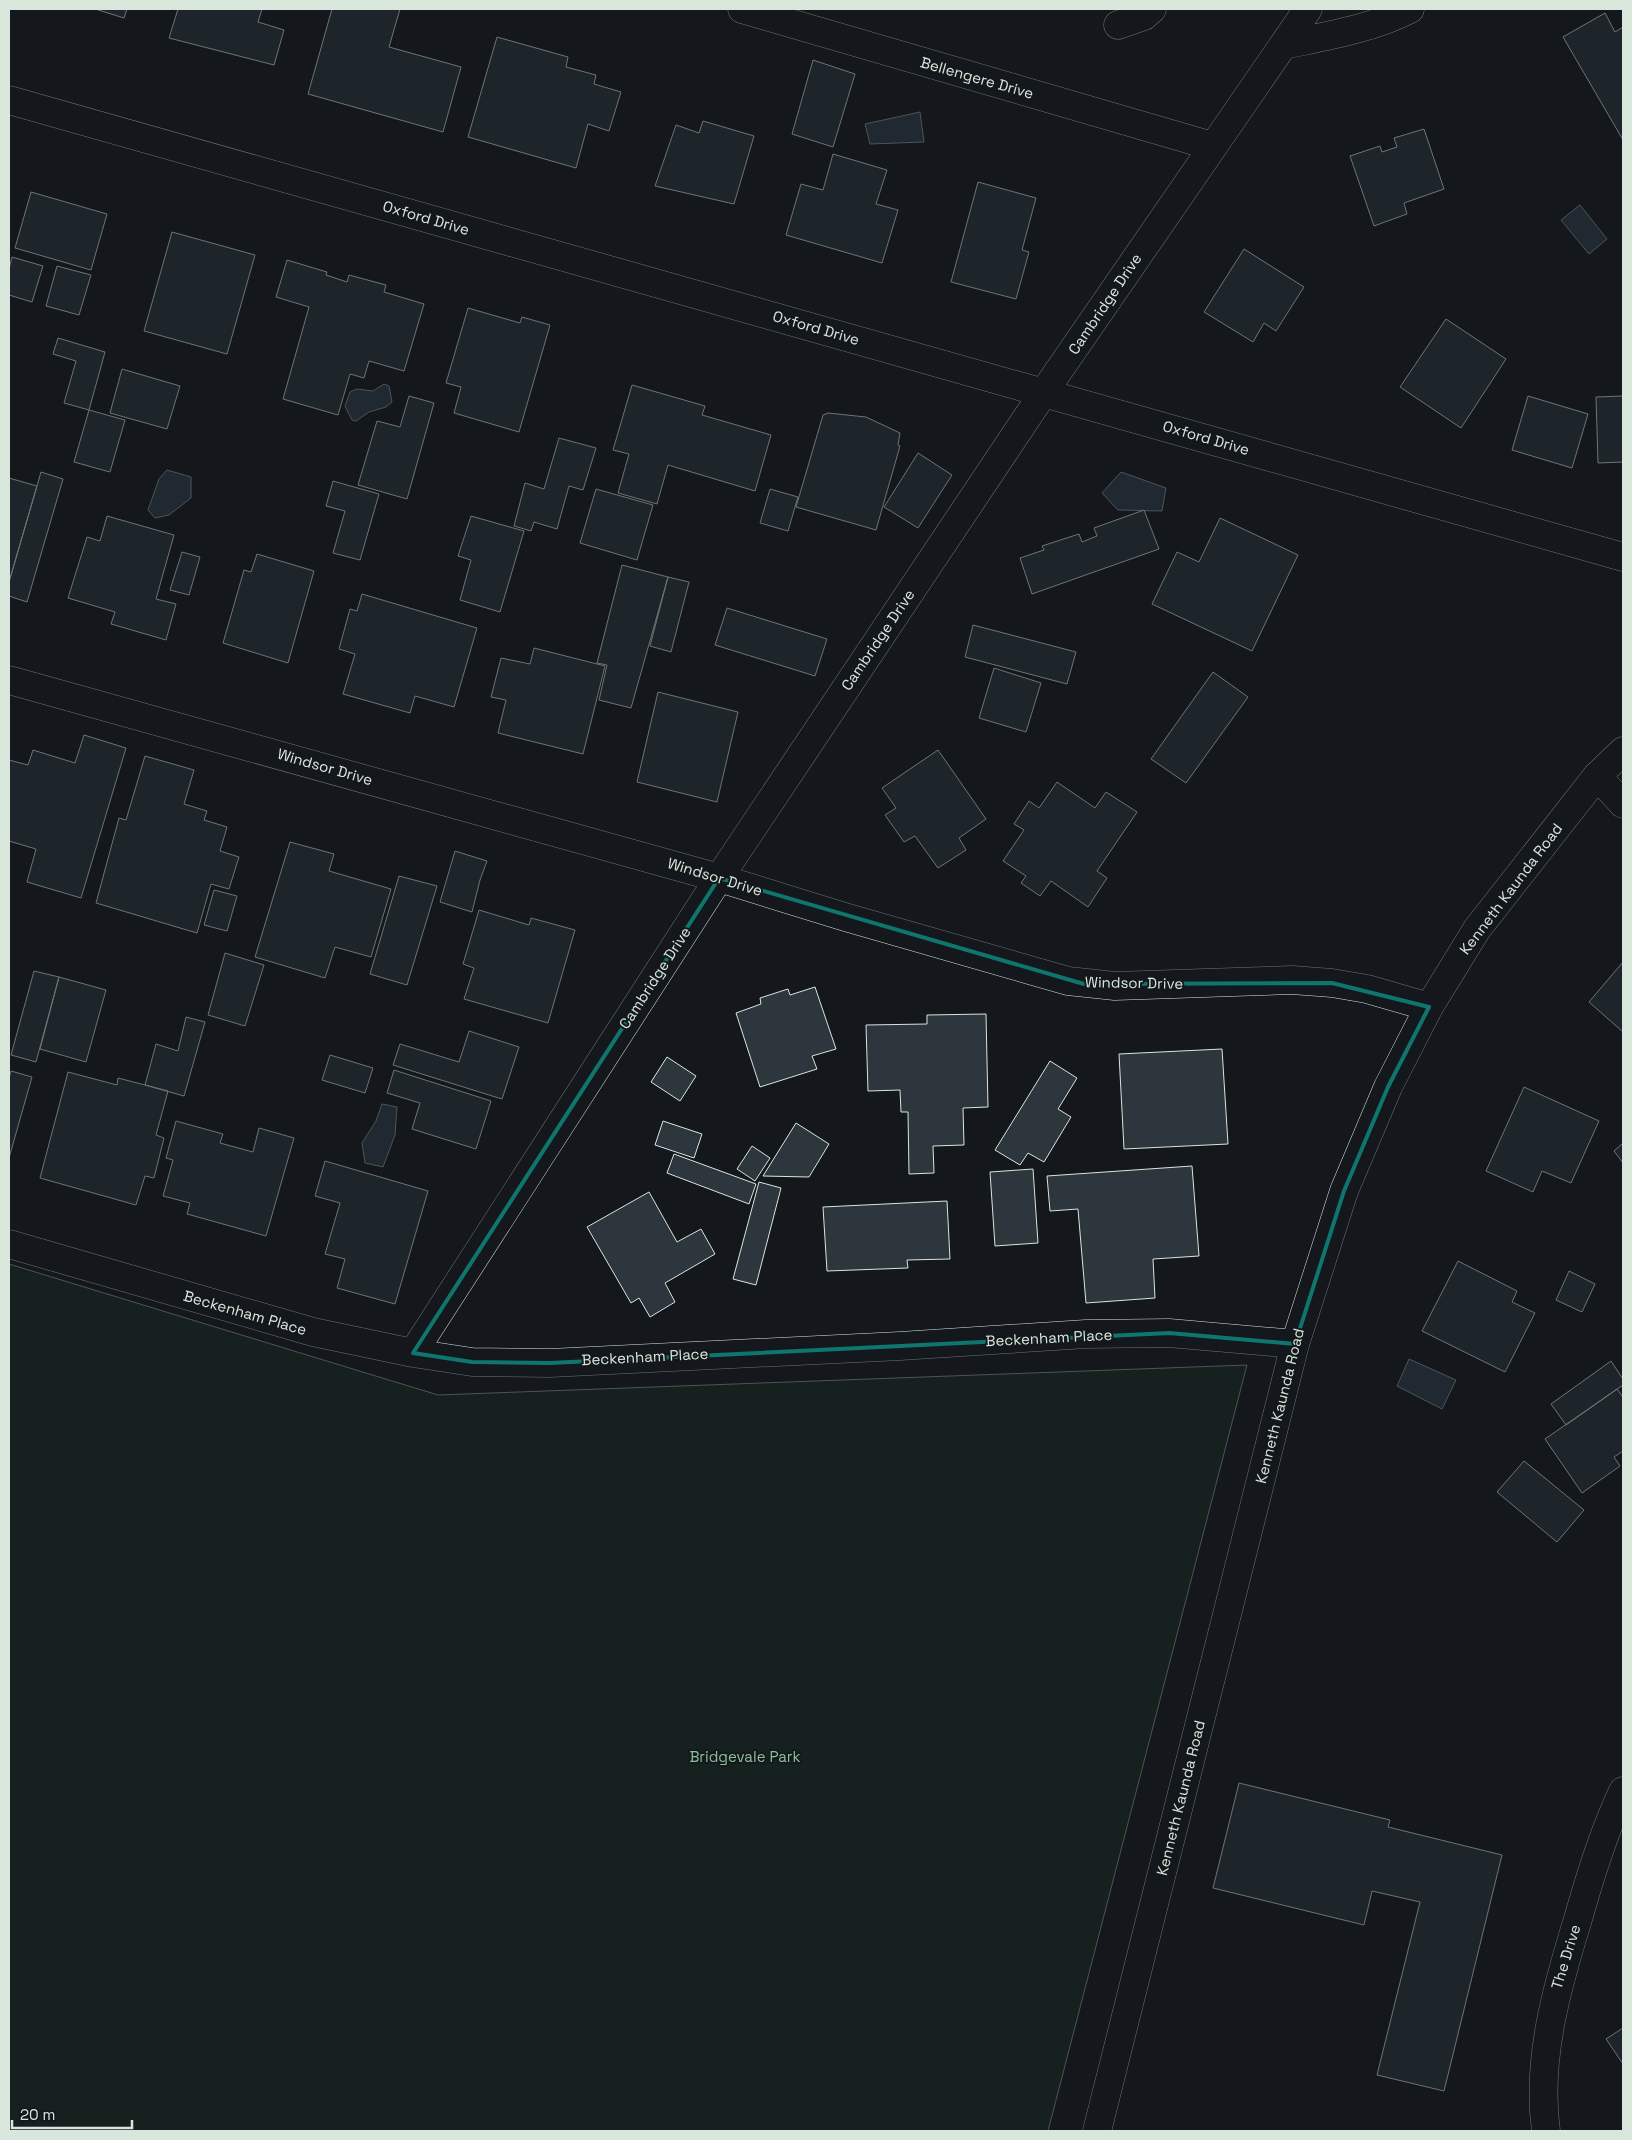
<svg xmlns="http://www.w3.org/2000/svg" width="1632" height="2140" font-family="'Space Grotesk',sans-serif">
<rect width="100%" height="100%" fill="#14181c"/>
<path fill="#1a2d24" stroke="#939e99" d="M 9,1264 L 438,1395 L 1247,1365 L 1048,2131 L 9,2131 Z"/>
<path fill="#2f3f4d" stroke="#939e99" d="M 920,112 L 924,142 L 870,144 L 865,124 Z
M 1580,205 L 1607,239 L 1589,254 L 1561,220 Z
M 384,384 L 389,386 L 392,402 L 386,407 L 369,412 L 356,421 L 352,420 L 345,406 L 350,392 L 357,389 L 373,391 Z
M 167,470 L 191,477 L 191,498 L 169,515 L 155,518 L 148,510 L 159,479 Z
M 1121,472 L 1166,488 L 1162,511 L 1118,510 L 1102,493 Z
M 382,1104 L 397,1107 L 395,1135 L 383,1167 L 365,1163 L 362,1143 L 376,1121 Z
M 1409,1359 L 1456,1380 L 1442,1409 L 1397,1386 Z"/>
<path fill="#2c363c" stroke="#d8e6dc" d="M 95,9 L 127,9 L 124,18 Z
M 178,9 L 262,9 L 258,22 L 284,30 L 274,65 L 169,38 Z
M 332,9 L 400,9 L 389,47 L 461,67 L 443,132 L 308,94 Z
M 1605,13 L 1615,32 L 1623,27 L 1623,140 L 1563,37 Z
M 497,37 L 568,57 L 566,67 L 596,75 L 594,84 L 621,92 L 609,131 L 588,124 L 576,168 L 468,137 Z
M 813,60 L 855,74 L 833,147 L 792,134 Z
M 703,121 L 754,136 L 734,204 L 655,186 L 676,125 L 699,133 Z
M 1424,129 L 1444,189 L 1404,203 L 1407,214 L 1374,226 L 1350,156 L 1380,146 L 1382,152 L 1397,147 L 1394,138 Z
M 833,154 L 887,170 L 876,204 L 898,210 L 882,263 L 786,235 L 801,184 L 823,190 Z
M 978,182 L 1036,198 L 1022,250 L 1029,252 L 1016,299 L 951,282 Z
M 31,192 L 107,214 L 91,270 L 15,248 Z
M 172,232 L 255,255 L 227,354 L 144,331 Z
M 1244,249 L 1304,287 L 1276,331 L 1264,323 L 1253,342 L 1204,312 Z
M 12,257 L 43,266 L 32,302 L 9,295 L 9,269 Z
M 287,260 L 327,272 L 326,275 L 347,282 L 349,275 L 386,285 L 384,292 L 424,304 L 404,371 L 369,361 L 364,378 L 350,374 L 338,415 L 283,399 L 309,307 L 276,297 Z
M 57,266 L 91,275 L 79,315 L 46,306 Z
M 468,308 L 520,323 L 522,317 L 550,325 L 519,432 L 454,413 L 461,387 L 446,383 Z
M 1446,319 L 1506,359 L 1461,428 L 1400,387 Z
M 58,338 L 105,352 L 89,410 L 64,403 L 76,361 L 53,354 Z
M 122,369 L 180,386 L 167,429 L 110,413 Z
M 632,385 L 705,406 L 702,415 L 771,435 L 755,491 L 668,465 L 657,504 L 618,493 L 629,454 L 613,450 Z
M 409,396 L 434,403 L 407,499 L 358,485 L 377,421 L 400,427 Z
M 1528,396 L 1588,414 L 1572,468 L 1512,450 Z
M 1623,396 L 1623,462 L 1598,463 L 1596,397 Z
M 89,410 L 125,420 L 110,472 L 74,462 Z
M 828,413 L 866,417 L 900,433 L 898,445 L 900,446 L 876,530 L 796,507 L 823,415 Z
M 559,438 L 596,448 L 583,490 L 569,486 L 557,529 L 534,522 L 531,531 L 514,526 L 525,483 L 544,489 Z
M 918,453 L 952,475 L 918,528 L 884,507 Z
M 41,472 L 63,479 L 27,602 L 9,596 L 9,582 Z
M 9,478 L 37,486 L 9,582 Z
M 333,481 L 379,494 L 360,560 L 333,553 L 345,511 L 326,506 Z
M 596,489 L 653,505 L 637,560 L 580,543 Z
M 770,489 L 798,497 L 788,531 L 760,523 Z
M 1144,510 L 1159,549 L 1032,594 L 1020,558 L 1044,550 L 1042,546 L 1079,534 L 1082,542 L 1097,536 L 1094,528 Z
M 107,516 L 174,535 L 156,599 L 176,604 L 166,640 L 111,624 L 115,612 L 68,598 L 87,537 L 100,541 Z
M 471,516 L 524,531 L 500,612 L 460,600 L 471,560 L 458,556 Z
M 1220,518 L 1298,555 L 1252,651 L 1152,604 L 1177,552 L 1199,562 Z
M 182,552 L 200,557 L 189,595 L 170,590 Z
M 257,554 L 314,571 L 288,663 L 223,643 L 244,570 L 251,572 Z
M 622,565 L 668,577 L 631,708 L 599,700 L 607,665 L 597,663 Z
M 668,577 L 689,582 L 671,652 L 650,646 Z
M 362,594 L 477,628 L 454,707 L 415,696 L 410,713 L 343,694 L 355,654 L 339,649 L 350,609 L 357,611 Z
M 727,608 L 827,639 L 815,676 L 715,645 Z
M 973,625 L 1076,652 L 1067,684 L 965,657 Z
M 534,648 L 605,666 L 583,754 L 498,733 L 506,700 L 491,697 L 501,658 L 530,664 Z
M 994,668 L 1041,683 L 1026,732 L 979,718 Z
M 1213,672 L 1248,697 L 1186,783 L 1151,759 Z
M 658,692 L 738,712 L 717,802 L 637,782 Z
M 84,735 L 126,748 L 81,898 L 27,882 L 36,849 L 9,841 L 9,760 L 28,765 L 33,750 L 75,763 Z
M 938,750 L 986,819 L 959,838 L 966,850 L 938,868 L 915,836 L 904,842 L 885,815 L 896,808 L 882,788 Z
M 145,756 L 194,770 L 184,804 L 207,811 L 204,820 L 227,827 L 220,851 L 239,857 L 229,889 L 211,884 L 197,933 L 96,903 L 119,818 L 126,820 Z
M 1057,782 L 1095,808 L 1106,792 L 1137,812 L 1097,871 L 1107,878 L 1088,907 L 1051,881 L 1040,896 L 1021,883 L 1026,876 L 1003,861 L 1024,830 L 1014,824 L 1029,801 L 1039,808 Z
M 290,842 L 334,854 L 329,871 L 391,889 L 371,957 L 335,947 L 325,978 L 255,957 Z
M 455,851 L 487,861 L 480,880 L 472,912 L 440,902 Z
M 399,876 L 437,886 L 407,985 L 370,974 Z
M 214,890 L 237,896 L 227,931 L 204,925 Z
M 479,910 L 529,925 L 531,918 L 575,930 L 548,1023 L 464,999 L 474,968 L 463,964 Z
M 225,953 L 264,965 L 245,1026 L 208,1015 Z
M 1623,962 L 1623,1032 L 1589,1002 Z
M 34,971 L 59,977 L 36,1062 L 11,1055 Z
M 59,977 L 106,990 L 86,1062 L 40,1049 Z
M 815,987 L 836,1049 L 812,1056 L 817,1069 L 760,1087 L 736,1013 L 761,1004 L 760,998 L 788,989 L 790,995 Z
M 986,1014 L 988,1107 L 963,1108 L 964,1145 L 933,1146 L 934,1173 L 909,1174 L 908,1112 L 901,1112 L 900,1090 L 868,1091 L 866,1025 L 927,1024 L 927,1015 Z
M 186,1017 L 205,1022 L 184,1096 L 145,1085 L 156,1044 L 178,1051 Z
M 469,1031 L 519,1047 L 502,1099 L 393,1065 L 400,1044 L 459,1062 Z
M 1222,1049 L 1228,1144 L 1124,1149 L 1119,1054 Z
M 330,1055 L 373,1068 L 365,1093 L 322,1080 Z
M 667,1057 L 696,1076 L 680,1101 L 651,1082 Z
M 1050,1061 L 1077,1078 L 1058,1109 L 1071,1117 L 1044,1162 L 1028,1153 L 1020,1165 L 995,1150 Z
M 394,1070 L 491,1101 L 476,1149 L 412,1129 L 420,1103 L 387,1093 Z
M 11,1071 L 32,1077 L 9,1158 L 9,1078 Z
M 68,1072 L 117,1085 L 118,1078 L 168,1091 L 156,1135 L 164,1138 L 154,1178 L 145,1176 L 136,1205 L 40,1178 Z
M 1524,1087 L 1599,1121 L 1571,1183 L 1542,1171 L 1533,1192 L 1486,1171 Z
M 176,1121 L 223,1134 L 220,1143 L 253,1152 L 259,1128 L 294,1138 L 266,1236 L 187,1214 L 190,1203 L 163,1196 L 173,1160 L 166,1158 Z
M 663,1121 L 702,1134 L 694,1158 L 655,1145 Z
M 796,1123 L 829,1144 L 809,1177 L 763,1176 Z
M 1623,1143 L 1623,1163 L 1614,1151 Z
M 752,1146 L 770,1158 L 755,1181 L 737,1169 Z
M 674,1154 L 756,1184 L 749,1204 L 667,1173 Z
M 325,1161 L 428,1191 L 395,1304 L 337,1288 L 345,1259 L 325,1254 L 340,1203 L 315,1196 Z
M 1192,1166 L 1199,1256 L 1153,1259 L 1155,1298 L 1086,1303 L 1078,1209 L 1050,1211 L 1047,1176 Z
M 1033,1169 L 1038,1243 L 995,1246 L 990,1172 Z
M 759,1182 L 781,1188 L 756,1285 L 733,1279 Z
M 649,1192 L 677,1242 L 701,1229 L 715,1254 L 665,1283 L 675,1302 L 650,1317 L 639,1298 L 631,1303 L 587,1227 Z
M 947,1201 L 950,1259 L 907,1260 L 908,1268 L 827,1271 L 823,1207 Z
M 1458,1261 L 1517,1291 L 1512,1302 L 1535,1313 L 1505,1372 L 1422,1331 Z
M 1569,1271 L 1595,1284 L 1582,1312 L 1556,1300 Z
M 1611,1361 L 1623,1379 L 1623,1385 L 1566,1425 L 1551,1404 Z
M 1617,1389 L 1623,1397 L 1623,1451 L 1614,1457 L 1620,1466 L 1582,1493 L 1545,1439 Z
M 1524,1461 L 1584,1510 L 1557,1542 L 1497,1492 Z
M 1239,1783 L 1390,1820 L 1388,1827 L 1502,1855 L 1444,2091 L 1377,2075 L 1420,1902 L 1372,1891 L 1364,1925 L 1213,1888 Z
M 1623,2028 L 1623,2064 L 1606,2039 Z"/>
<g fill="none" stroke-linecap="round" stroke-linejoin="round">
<defs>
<path id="minor" d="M 742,9 L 1212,146
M 1118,25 L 1144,16 L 1152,9
M 1284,45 C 1327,36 1371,29 1410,9
M 9,100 L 1623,557
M 9,680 L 719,878 L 845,917 L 1068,981 L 1115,986 L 1292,980 L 1332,983 L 1367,989 L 1429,1007
M 1597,776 L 1623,804
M 9,1244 L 313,1332 L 413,1353 L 472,1362 L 550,1363 L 900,1346 L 1086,1334 L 1169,1333 L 1295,1344
M 413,1353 L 719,878 L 1044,392 L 1308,9
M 1546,2131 C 1536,2060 1557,1987 1578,1919 C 1590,1876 1604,1831 1623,1791"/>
<path id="major" d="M 1097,2131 L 1295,1344 L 1344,1191 L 1388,1087 L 1429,1007 L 1477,929 L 1597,776 L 1623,751"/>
</defs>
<use href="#minor" stroke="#d8e6dc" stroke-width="29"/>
<use href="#major" stroke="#d8e6dc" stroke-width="29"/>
<use href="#minor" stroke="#14181c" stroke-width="28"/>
<use href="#major" stroke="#14181c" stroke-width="28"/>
</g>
<path d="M0 0H1632V2140H0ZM 719,878 L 1084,984 L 1332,983 L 1429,1007 L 1388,1087 L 1344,1191 L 1295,1344 L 1169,1333 L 550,1363 L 472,1362 L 413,1353 Z" fill="#14181c" fill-opacity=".55" fill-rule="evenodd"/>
<path fill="none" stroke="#0f766e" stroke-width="4" stroke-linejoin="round" d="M 719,878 L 1084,984 L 1332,983 L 1429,1007 L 1388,1087 L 1344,1191 L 1295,1344 L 1169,1333 L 550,1363 L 472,1362 L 413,1353 Z"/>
<g text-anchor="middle" stroke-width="4" stroke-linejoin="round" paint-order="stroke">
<g font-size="15" fill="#d8e6dc" stroke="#14181c">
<text transform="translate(977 78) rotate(16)" y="5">Bellengere Drive</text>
<text transform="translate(426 218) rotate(16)" y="5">Oxford Drive</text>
<text transform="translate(1105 304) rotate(-56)" y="5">Cambridge Drive</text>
<text transform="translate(816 328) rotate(16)" y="5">Oxford Drive</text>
<text transform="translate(1206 438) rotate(16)" y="5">Oxford Drive</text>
<text transform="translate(878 640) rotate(-56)" y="5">Cambridge Drive</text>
<text transform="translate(325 767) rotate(16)" y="5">Windsor Drive</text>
<text transform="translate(715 877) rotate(17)" y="5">Windsor Drive</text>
<text transform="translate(1511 889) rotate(-53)" y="5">Kenneth Kaunda Road</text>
<text transform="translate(655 978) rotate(-57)" y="5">Cambridge Drive</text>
<text transform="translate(1134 983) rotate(1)" y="5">Windsor Drive</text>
<text transform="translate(245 1313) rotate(16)" y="5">Beckenham Place</text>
<text transform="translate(1049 1338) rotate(-3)" y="5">Beckenham Place</text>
<text transform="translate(645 1357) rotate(-3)" y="5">Beckenham Place</text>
<text transform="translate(1280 1406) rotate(-76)" y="5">Kenneth Kaunda Road</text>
<text transform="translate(1181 1798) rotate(-76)" y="5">Kenneth Kaunda Road</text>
<text transform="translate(1566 1957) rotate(-73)" y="5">The Drive</text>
</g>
<g font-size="15" fill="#8ac095" stroke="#14181c">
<text x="745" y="1762">Bridgevale Park</text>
</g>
</g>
<rect width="1632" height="2140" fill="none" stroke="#d8e6dc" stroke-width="20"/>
<path d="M12 2120v8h120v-8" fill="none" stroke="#d8e6dc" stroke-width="2.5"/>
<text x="20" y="2120" font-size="15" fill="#d8e6dc" stroke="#14181c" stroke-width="4" paint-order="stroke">20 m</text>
</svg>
